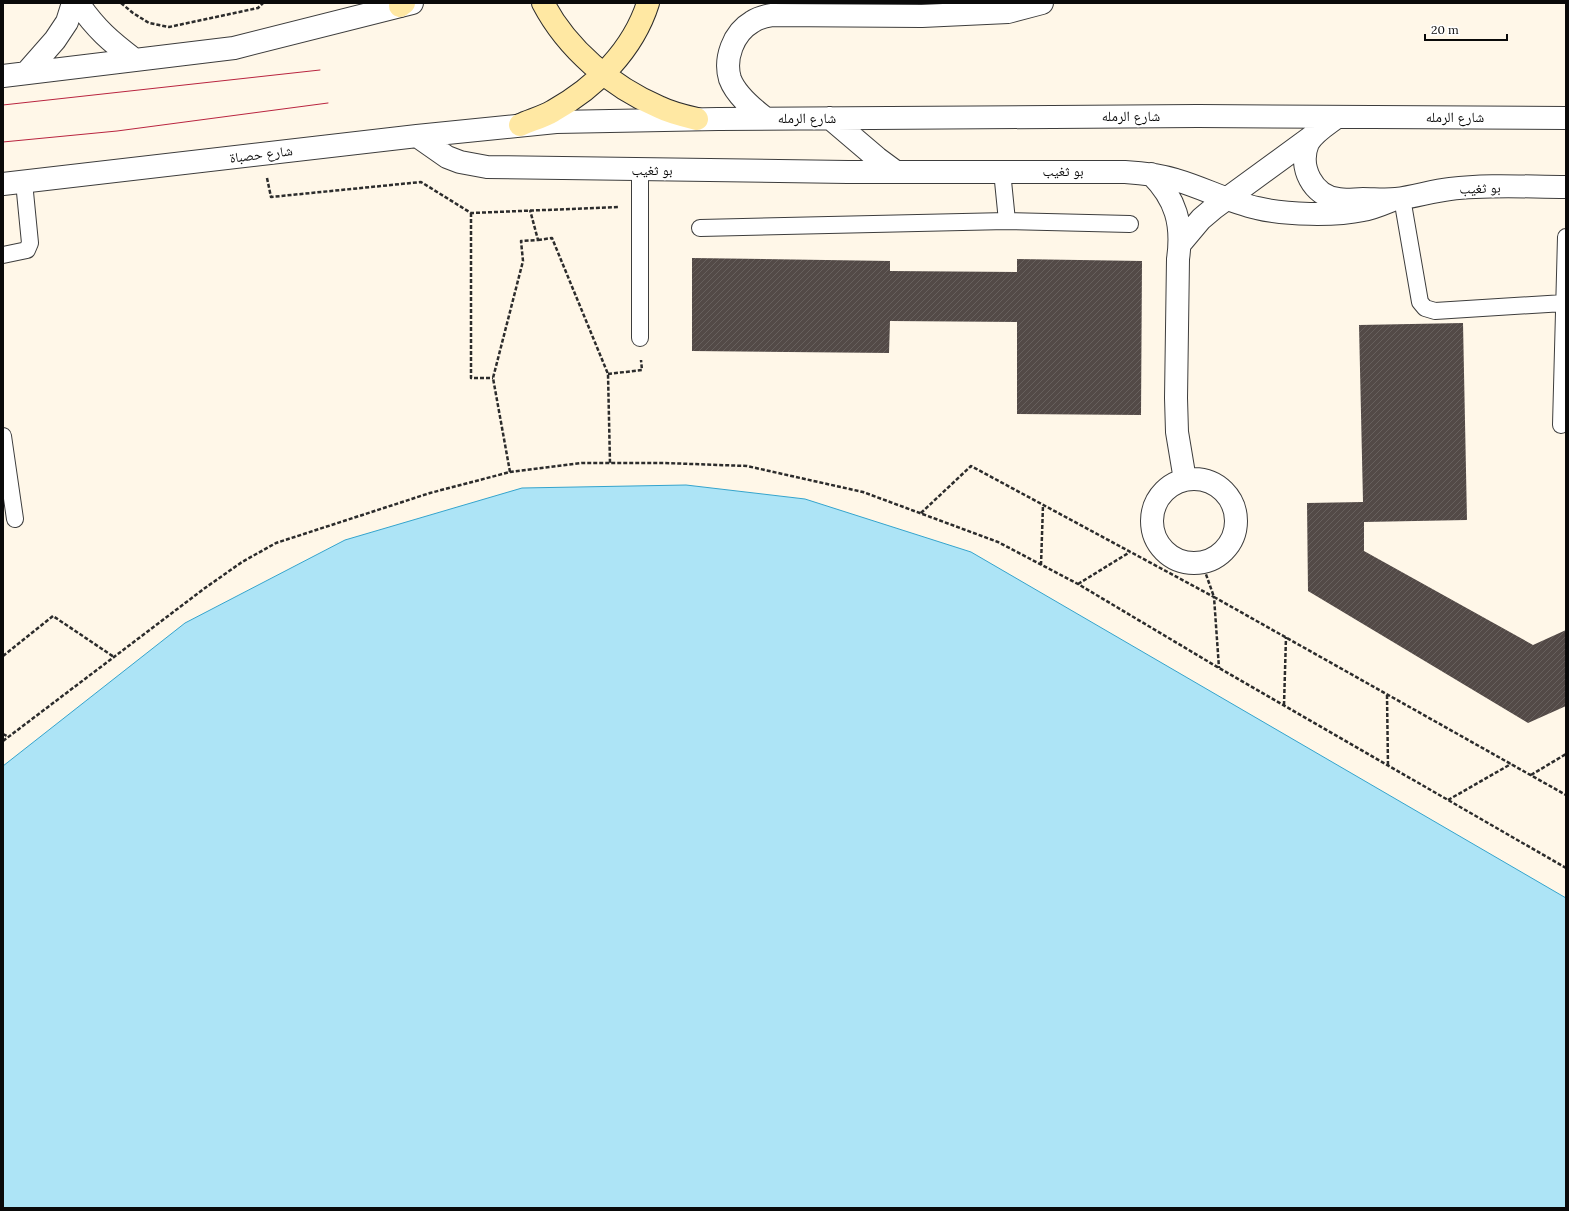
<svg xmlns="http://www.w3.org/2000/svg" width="1569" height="1211" font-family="Lora,'Noto Naskh Arabic',serif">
<defs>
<pattern id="building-hatch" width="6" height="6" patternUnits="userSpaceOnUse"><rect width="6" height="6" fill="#534a47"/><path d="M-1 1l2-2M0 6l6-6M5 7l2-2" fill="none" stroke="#67605d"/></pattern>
</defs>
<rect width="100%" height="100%" fill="#fff7e8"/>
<path fill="#ade4f6" stroke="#34a4cd" d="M 686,485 L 805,499 L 971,552 L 1566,898 L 1566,1208 L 3,1208 L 3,766 L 185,623 L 345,540 L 522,488 Z"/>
<path fill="url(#building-hatch)" d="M 692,258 L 890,261 L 890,271 L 1017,272 L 1017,259 L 1142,261 L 1141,415 L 1017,414 L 1017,322 L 890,321 L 889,353 L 692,351 Z
M 1463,323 L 1467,520 L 1364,522 L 1364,551 L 1533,645 L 1566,630 L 1566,706 L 1528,723 L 1308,591 L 1307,503 L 1363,502 L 1359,325 Z"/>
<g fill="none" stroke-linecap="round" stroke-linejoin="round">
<defs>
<path id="service" d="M 1002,171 L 1007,221 L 1130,224
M 1402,198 L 1420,302 L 1425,308 L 1435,311 L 1564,303
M 700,228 L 1007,221
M 3,255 L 27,250 L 30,243 L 24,182
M 640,338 L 640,170
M 1561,425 L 1566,237
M 3,436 L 15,519"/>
<path id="minor" d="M 78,3 C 96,29 110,41 135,60
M 26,73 L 55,40 L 67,22 L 73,3
M 3,76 L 234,48 L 412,3
M 1337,117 C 1328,124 1314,132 1308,143 C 1298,167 1313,196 1338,199 C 1346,201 1355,199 1363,199 C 1374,199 1385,200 1396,199 C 1414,197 1432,191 1450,189 C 1488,184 1528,187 1566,187
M 765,118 C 752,108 736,95 730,79 C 724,59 733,33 752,22 C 758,18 765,16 772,15 L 922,16 L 1008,12 L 1042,3
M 830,118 L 877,158 L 896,172
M 417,136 L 447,157 L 460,162 L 487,167 L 848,172 L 1125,172 C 1142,173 1160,175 1176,180 C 1204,188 1229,202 1257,208 C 1285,215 1335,216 1363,210 C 1374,208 1385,203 1395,199
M 1151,174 C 1176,199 1183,224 1178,259 L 1176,398 L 1177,432 L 1185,480
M 3,184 L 417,136 L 556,122 L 718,119 L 1198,116 L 1566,118
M 1180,244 L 1201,219 L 1214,208 L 1314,135
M1152 521a42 42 0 1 1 84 0a42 42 0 1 1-84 0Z"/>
<path id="secondary" d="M 543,3 C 567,49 612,87 659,107 C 671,113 684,116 697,119
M 400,6 L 404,3
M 520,125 C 531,120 543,117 553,111 C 596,87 633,50 648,3"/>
</defs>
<use href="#service" stroke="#3d3d3d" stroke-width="18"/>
<use href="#minor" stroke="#3d3d3d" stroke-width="24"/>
<use href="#secondary" stroke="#2c2c2c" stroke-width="24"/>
<path stroke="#2c2c2c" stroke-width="2.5" stroke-dasharray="4 2" stroke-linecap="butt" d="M 121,3 L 133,13 L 149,23 L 169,27 L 258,8 L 263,3
M 267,178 L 271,197 L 421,182 L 471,213 L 619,207
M 471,213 L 471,378 L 493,378
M 538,240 L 552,238 L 608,374 L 610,463
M 608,374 L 642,370 L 641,360
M 510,472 L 493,378 L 523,261 L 521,241 L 538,240 L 530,210
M 921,513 L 971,466 L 1214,597 L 1219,668
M 1202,563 L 1214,597 L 1566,795
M 1041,565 L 1043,505
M 1078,584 L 1130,552
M 3,656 L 53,616 L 114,657
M 1387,695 L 1388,766
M 1284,705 L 1286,637
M 3,734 L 9,737
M 3,741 L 205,588 L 242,562 L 276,543 L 430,493 L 510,472 L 582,463 L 665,463 L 747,466 L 863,492 L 998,542 L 1078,584 L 1219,668 L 1566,868
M 1531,775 L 1566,754
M 1448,800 L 1511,764"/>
<use href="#service" stroke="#fff" stroke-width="16"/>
<use href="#minor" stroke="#fff" stroke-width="22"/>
<use href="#secondary" stroke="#ffe8a3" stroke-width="22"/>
<path stroke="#b9243f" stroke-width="1" d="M 3,105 L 320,70
M 3,142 L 117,131 L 328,103"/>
</g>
<g text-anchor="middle" stroke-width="4" stroke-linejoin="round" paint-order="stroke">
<g font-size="14" fill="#0a0a0a" stroke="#fff">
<text x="1131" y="121">شارع الرمله</text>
<text x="1455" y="122">شارع الرمله</text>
<text x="807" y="123">شارع الرمله</text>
<text transform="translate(261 154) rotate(-7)" y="5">شارع حصباة</text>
<text x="652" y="175">بو ثغيب</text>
<text x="1063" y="176">بو ثغيب</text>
<text transform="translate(1480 188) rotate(-2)" y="5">بو ثغيب</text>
</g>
</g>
<rect width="1569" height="1211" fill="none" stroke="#0a0a0a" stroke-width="8"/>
<path d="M1425 34v6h82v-6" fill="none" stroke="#0a0a0a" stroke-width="2"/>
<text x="1431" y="34" font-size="12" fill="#0a0a0a" stroke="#ffffff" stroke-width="3" paint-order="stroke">20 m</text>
</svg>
